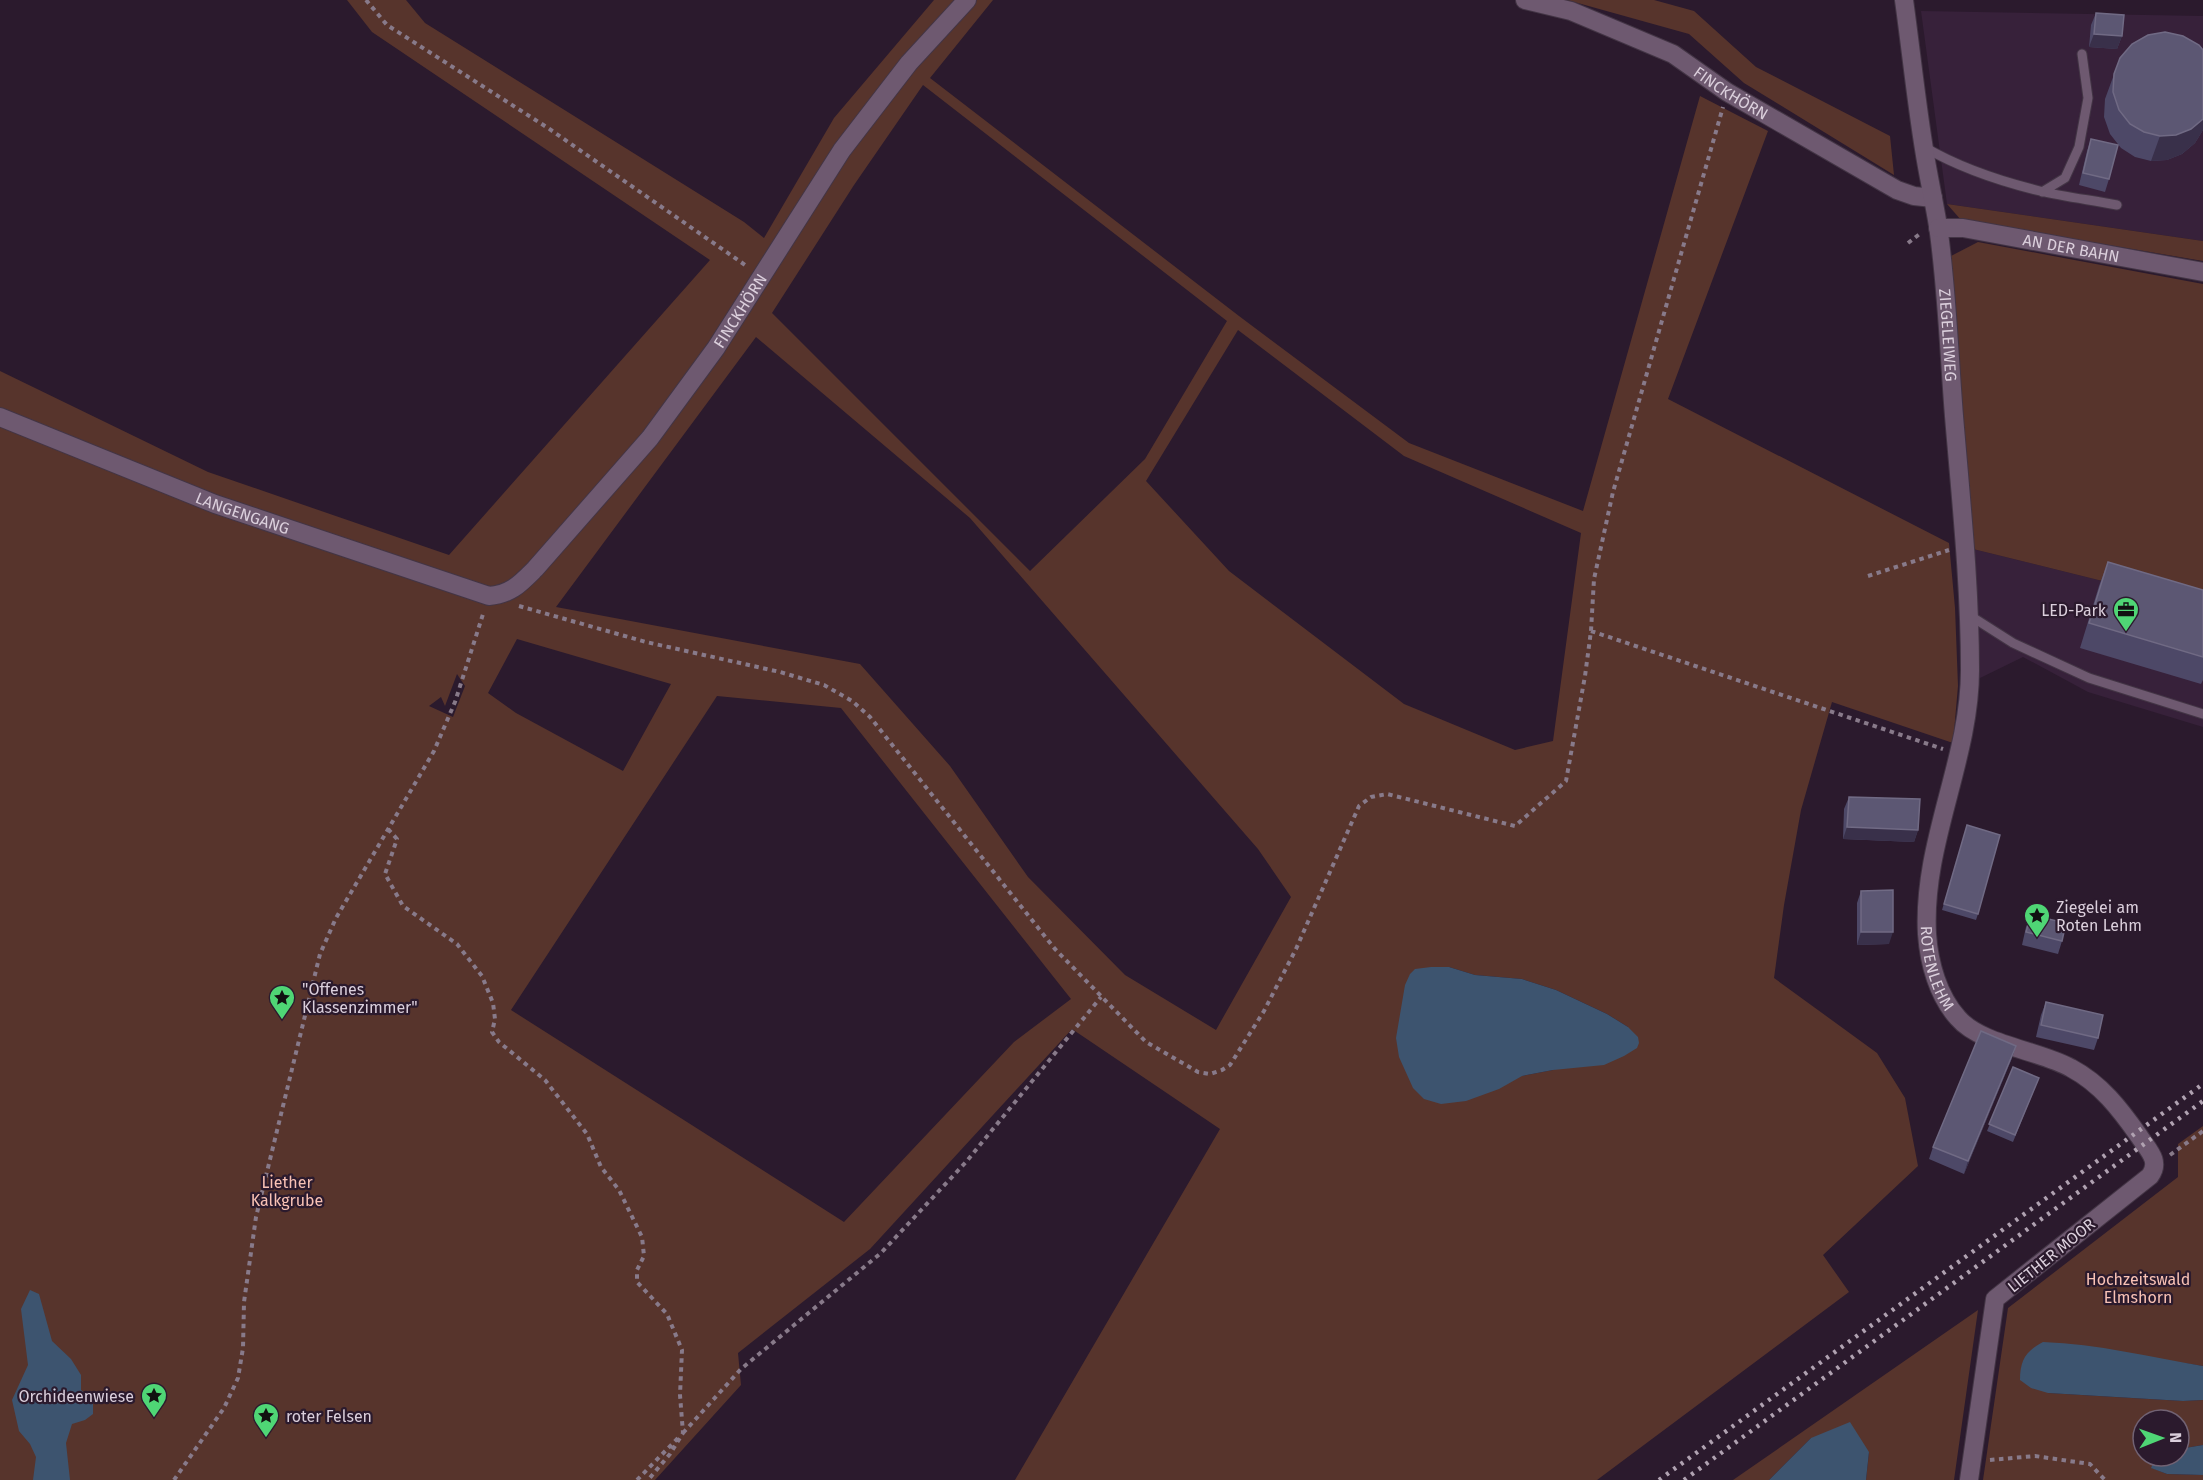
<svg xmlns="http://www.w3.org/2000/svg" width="2203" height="1480" font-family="'Fira Sans',sans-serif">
<rect width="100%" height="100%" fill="#2b1a2d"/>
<path fill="#37213a" d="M 1921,11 L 2203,16 L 2203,241 L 1947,204 Z
M 1973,549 L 2203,606 L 2203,727 L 2088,692 L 2023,657 L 1978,679 Z"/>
<path fill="#57342c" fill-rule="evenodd" d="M 347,0 L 406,0 L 425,23 L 744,222 L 764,238 L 834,118 L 934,0 L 993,0 L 930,78 L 1239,316 L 1409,443 L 1583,511 L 1700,96 L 1768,131 L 1668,399 L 1949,543 L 1955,608 L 1958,686 L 1953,743 L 1832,702 L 1801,810 L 1784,905 L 1774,978 L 1877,1053 L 1905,1098 L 1918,1166 L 1823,1255 L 1849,1292 L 1597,1480 L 1015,1480 L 1220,1129 L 1072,1029 L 870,1249 L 738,1353 L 741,1385 L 655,1480 L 0,1480 L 0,371 L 208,472 L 449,555 L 710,260 L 372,32 ZM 923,85 L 1227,321 L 1145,459 L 1030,571 L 772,313 L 854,185 ZM 1238,330 L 1404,456 L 1581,533 L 1553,741 L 1515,750 L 1404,704 L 1229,571 L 1146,481 ZM 756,337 L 970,518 L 1258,849 L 1291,897 L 1216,1030 L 1125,975 L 1028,877 L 950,766 L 860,664 L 556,607 ZM 517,639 L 671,684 L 623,771 L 516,713 L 488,693 ZM 457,674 L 465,686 L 453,717 L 429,706 L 441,697 L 445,706 ZM 717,696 L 841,708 L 1071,999 L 1014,1042 L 844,1222 L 511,1010 ZM 1449,967 L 1475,975 L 1522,979 L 1556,990 L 1607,1014 L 1628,1027 L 1553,1070 L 1522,1076 Z
M 1567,0 L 1654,0 L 1694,11 L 1756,67 L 1890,136 L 1894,175 L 1744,83 L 1689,34 Z
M 1947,204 L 2203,241 L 2203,261 L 1961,220 Z
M 1978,242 L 2203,284 L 2203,606 L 1973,549 L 1951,256 Z
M 2203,1126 L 2203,1366 L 2184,1363 L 2048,1393 L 2183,1401 L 2203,1400 L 2203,1445 L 2179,1449 L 2179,1420 L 2143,1420 L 2143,1456 L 2156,1456 L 2152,1468 L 2167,1474 L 2203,1475 L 2203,1480 L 1983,1480 L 2008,1308 L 2178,1177 L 2178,1144 Z
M 1978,1310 L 1954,1480 L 1866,1480 L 1869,1452 L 1811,1438 L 1769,1480 L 1733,1480 Z"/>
<path fill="#3d546f" d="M 1431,967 L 1449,967 L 1475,975 L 1522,979 L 1556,990 L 1607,1014 L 1628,1027 L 1638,1037 L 1639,1043 L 1637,1048 L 1624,1056 L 1604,1065 L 1553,1070 L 1522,1076 L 1499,1089 L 1466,1101 L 1441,1104 L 1424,1099 L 1413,1088 L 1399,1057 L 1396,1038 L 1405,985 L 1410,974 L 1415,969 Z
M 30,1290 L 39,1294 L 52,1341 L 71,1359 L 81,1375 L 81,1390 L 93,1400 L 93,1414 L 85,1420 L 72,1424 L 66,1443 L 70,1480 L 33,1480 L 36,1457 L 30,1444 L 19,1431 L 12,1400 L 28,1365 L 21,1309 Z
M 2043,1342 C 2098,1344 2150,1357 2203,1366 L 2203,1400 L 2183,1401 L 2048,1393 L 2031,1388 L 2020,1380 C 2020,1360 2026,1351 2043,1342 Z
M 1850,1422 L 1869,1452 L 1866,1480 L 1769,1480 L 1811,1438 Z
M 2203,1445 L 2203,1475 L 2167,1474 L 2151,1468 L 2156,1456 L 2179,1456 L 2179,1449 Z"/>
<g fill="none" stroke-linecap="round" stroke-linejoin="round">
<defs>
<path id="lane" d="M 1924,147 C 1960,168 1999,181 2040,191 C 2065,197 2091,200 2117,205
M 2042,192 L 2065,178 L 2079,147 L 2088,98 L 2082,54
M 1969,615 L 2013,643 L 2089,678 L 2203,714"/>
<g id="street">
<path id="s1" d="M 1525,0 L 1571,11 L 1673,54 L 1727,92 L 1897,190 L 1914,196 L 1933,198"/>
<path id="s2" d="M 1904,0 C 1911,50 1916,100 1924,149 C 1928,175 1934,201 1938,226 C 1947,288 1949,353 1954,416 C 1961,500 1970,585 1970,670 C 1970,760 1922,843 1927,934 C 1929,963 1938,996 1958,1018 C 1981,1045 2039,1050 2071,1068 C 2101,1084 2120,1109 2139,1136 C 2148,1150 2161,1161 2150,1176 L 1995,1299 L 1969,1480"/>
<path id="s3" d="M 1938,228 L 1963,228 L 2203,272"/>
<path id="s4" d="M 0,417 L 215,504 L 489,596 C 511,594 520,584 535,569 L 650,438 L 716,348 L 842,150 L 909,63 L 967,0"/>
</g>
</defs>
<use href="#lane" stroke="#433545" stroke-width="11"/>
<use href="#street" stroke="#433545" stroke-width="20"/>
<path stroke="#887a8a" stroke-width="4" stroke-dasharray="4.5 4.5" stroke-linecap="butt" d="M 366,0 L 387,25 L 548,128 L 748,267
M 1908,243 L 1921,233
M 1868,576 L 1949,550
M 519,606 L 646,642 L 780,672 L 824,685 L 852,701 L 870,717 L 1055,949 L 1146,1042 L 1198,1072 L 1210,1074 L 1222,1070 L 1230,1065 L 1264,1011 L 1296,949 L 1359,806 L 1371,797 L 1387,794 L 1515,826 L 1566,781 L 1585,676 L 1591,631 L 1594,579 L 1613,492 L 1723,107
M 1591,631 L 1943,749
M 388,829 L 397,839 L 385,874 L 403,906 L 457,944 L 482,976 L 493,1003 L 495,1019 L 492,1032 L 499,1042 L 545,1080 L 587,1134 L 601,1167 L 619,1190 L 642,1237 L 644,1256 L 637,1270 L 637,1282 L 667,1314 L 682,1350 L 680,1395 L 683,1433 L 670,1454 L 648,1480
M 2170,1155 L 2203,1131
M 683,1433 L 741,1369 L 881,1253 L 966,1162 L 1101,997
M 1990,1460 L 2035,1456 L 2090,1464 L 2105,1480
M 174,1480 L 224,1408 L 238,1378 L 243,1348 L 244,1302 L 256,1217 L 320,954 L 336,918 L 434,751 L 455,702 L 484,611
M 637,1480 L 678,1438"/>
<use href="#lane" stroke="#6e5970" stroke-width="9"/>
<use href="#street" stroke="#6e5970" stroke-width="18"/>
<path stroke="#b0a2b1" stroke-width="4.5" stroke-dasharray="3 6" stroke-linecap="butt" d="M 1659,1480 L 2203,1084
M 1684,1480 L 2203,1101"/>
</g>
<path fill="#4d4867" d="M 2096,13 L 2122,36 L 2117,49 L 2089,47 L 2091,25 Z
M 2203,50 L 2203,130 L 2195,143 L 2182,154 L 2167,160 L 2151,161 L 2135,157 L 2121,148 L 2110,134 L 2104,117 L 2105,99 L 2120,58 Z
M 2091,139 L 2109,179 L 2105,192 L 2079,185 L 2087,151 Z
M 2108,562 L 2203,590 L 2203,680 L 2201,684 L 2080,648 L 2099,586 Z
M 1849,797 L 1918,830 L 1914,842 L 1843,839 L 1844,809 Z
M 1967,825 L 1978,914 L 1976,920 L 1942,910 Z
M 1861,891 L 1889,944 L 1857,945 L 1857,903 Z
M 2031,915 L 2062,941 L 2058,954 L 2022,945 L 2026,927 Z
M 2046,1002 L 2098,1038 L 2094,1050 L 2036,1037 L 2041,1015 Z
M 2012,1058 L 1964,1174 L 1929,1159 L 1933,1147 Z
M 2013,1067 L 2039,1078 L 2013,1142 L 1987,1131 Z"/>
<path fill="#39304a" d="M 2094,34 L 2122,36 L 2117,49 L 2089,47 Z
M 2203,119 L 2203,130 L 2195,143 L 2182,154 L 2167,160 L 2151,161 L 2160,136 Z
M 1847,827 L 1918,830 L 1914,842 L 1843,839 Z
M 1861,932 L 1893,932 L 1889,944 L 1857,945 Z
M 2016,1046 L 2012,1058 L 1964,1174 L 1968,1161 Z"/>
<path fill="#5c5773" stroke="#706a84" stroke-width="1.5" d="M 2096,13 L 2124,15 L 2122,36 L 2094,34 Z
M 2165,32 L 2183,36 L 2199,45 L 2203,50 L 2203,119 L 2191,129 L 2176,135 L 2160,136 L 2144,132 L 2130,124 L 2119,110 L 2113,92 L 2114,74 L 2120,58 L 2132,44 L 2148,35 Z
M 2091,139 L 2118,145 L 2109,179 L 2083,173 Z
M 2108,562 L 2203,590 L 2203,657 L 2089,623 Z
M 1849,797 L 1920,799 L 1918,830 L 1847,827 Z
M 1967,825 L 2000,835 L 1978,914 L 1944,904 Z
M 1893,890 L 1893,932 L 1861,932 L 1861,891 Z
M 2031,915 L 2066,923 L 2062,941 L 2026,932 Z
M 2046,1002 L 2103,1015 L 2098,1038 L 2041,1025 Z
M 1981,1031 L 2016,1046 L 1968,1161 L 1933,1147 Z
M 2013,1067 L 2039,1078 L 2015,1135 L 1989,1124 Z"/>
<defs>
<symbol id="office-pin" viewBox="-11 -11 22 30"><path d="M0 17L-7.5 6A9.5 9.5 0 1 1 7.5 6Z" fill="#4fd675" stroke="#2b1a2d"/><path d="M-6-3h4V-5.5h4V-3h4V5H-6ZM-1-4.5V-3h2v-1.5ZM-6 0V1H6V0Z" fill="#111"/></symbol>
<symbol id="sight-pin" viewBox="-11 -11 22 30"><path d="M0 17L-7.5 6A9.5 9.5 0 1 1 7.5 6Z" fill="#4fd675" stroke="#2b1a2d"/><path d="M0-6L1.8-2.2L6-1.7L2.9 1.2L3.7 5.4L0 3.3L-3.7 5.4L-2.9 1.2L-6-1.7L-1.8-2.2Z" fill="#111"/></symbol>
</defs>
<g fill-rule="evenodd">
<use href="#office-pin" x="2111" y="595" width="30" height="40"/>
<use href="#sight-pin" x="2022" y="901" width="30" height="40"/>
<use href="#sight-pin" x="267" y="983" width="30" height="40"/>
<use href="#sight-pin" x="139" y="1381" width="30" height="40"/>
<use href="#sight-pin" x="251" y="1401" width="30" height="40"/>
</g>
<g text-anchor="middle" stroke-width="4.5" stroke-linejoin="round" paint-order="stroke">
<g font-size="16" fill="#dbcfdc" stroke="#2b1a2d">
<text dy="6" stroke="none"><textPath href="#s1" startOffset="228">FINCKHÖRN</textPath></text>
<text dy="6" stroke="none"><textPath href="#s3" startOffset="135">AN DER BAHN</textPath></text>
<text dy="6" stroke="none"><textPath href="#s4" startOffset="906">FINCKHÖRN</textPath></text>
<text dy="6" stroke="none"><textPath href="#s2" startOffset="338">ZIEGELEIWEG</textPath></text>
<text dy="6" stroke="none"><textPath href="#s4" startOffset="261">LANGENGANG</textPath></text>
<text dy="6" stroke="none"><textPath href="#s2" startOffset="978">ROTENLEHM</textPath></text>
<text transform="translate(2051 1255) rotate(-39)" y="6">LIETHER MOOR</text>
</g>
<g font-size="16" fill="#dbcfdc" stroke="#2b1a2d" text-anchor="start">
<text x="2106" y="616" text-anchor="end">LED-Park</text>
<text x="2056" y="913">Ziegelei am<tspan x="2056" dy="18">Roten Lehm</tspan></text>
<text x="302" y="995">"Offenes<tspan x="302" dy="18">Klassenzimmer"</tspan></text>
<text x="134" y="1402" text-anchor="end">Orchideenwiese</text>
<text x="286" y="1422">roter Felsen</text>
</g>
<g font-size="16" fill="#f9c2b5" stroke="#2b1a2d">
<text x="287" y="1188">Liether<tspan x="287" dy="18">Kalkgrube</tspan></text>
<text x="2138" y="1285">Hochzeitswald<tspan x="2138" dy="18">Elmshorn</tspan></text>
</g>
</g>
<g transform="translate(2161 1438) rotate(89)"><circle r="28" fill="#2b1a2d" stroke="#716273" stroke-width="1.5"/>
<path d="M0-4.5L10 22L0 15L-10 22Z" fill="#4fd675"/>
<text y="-9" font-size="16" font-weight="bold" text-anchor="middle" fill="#dbcfdc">N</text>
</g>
</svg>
